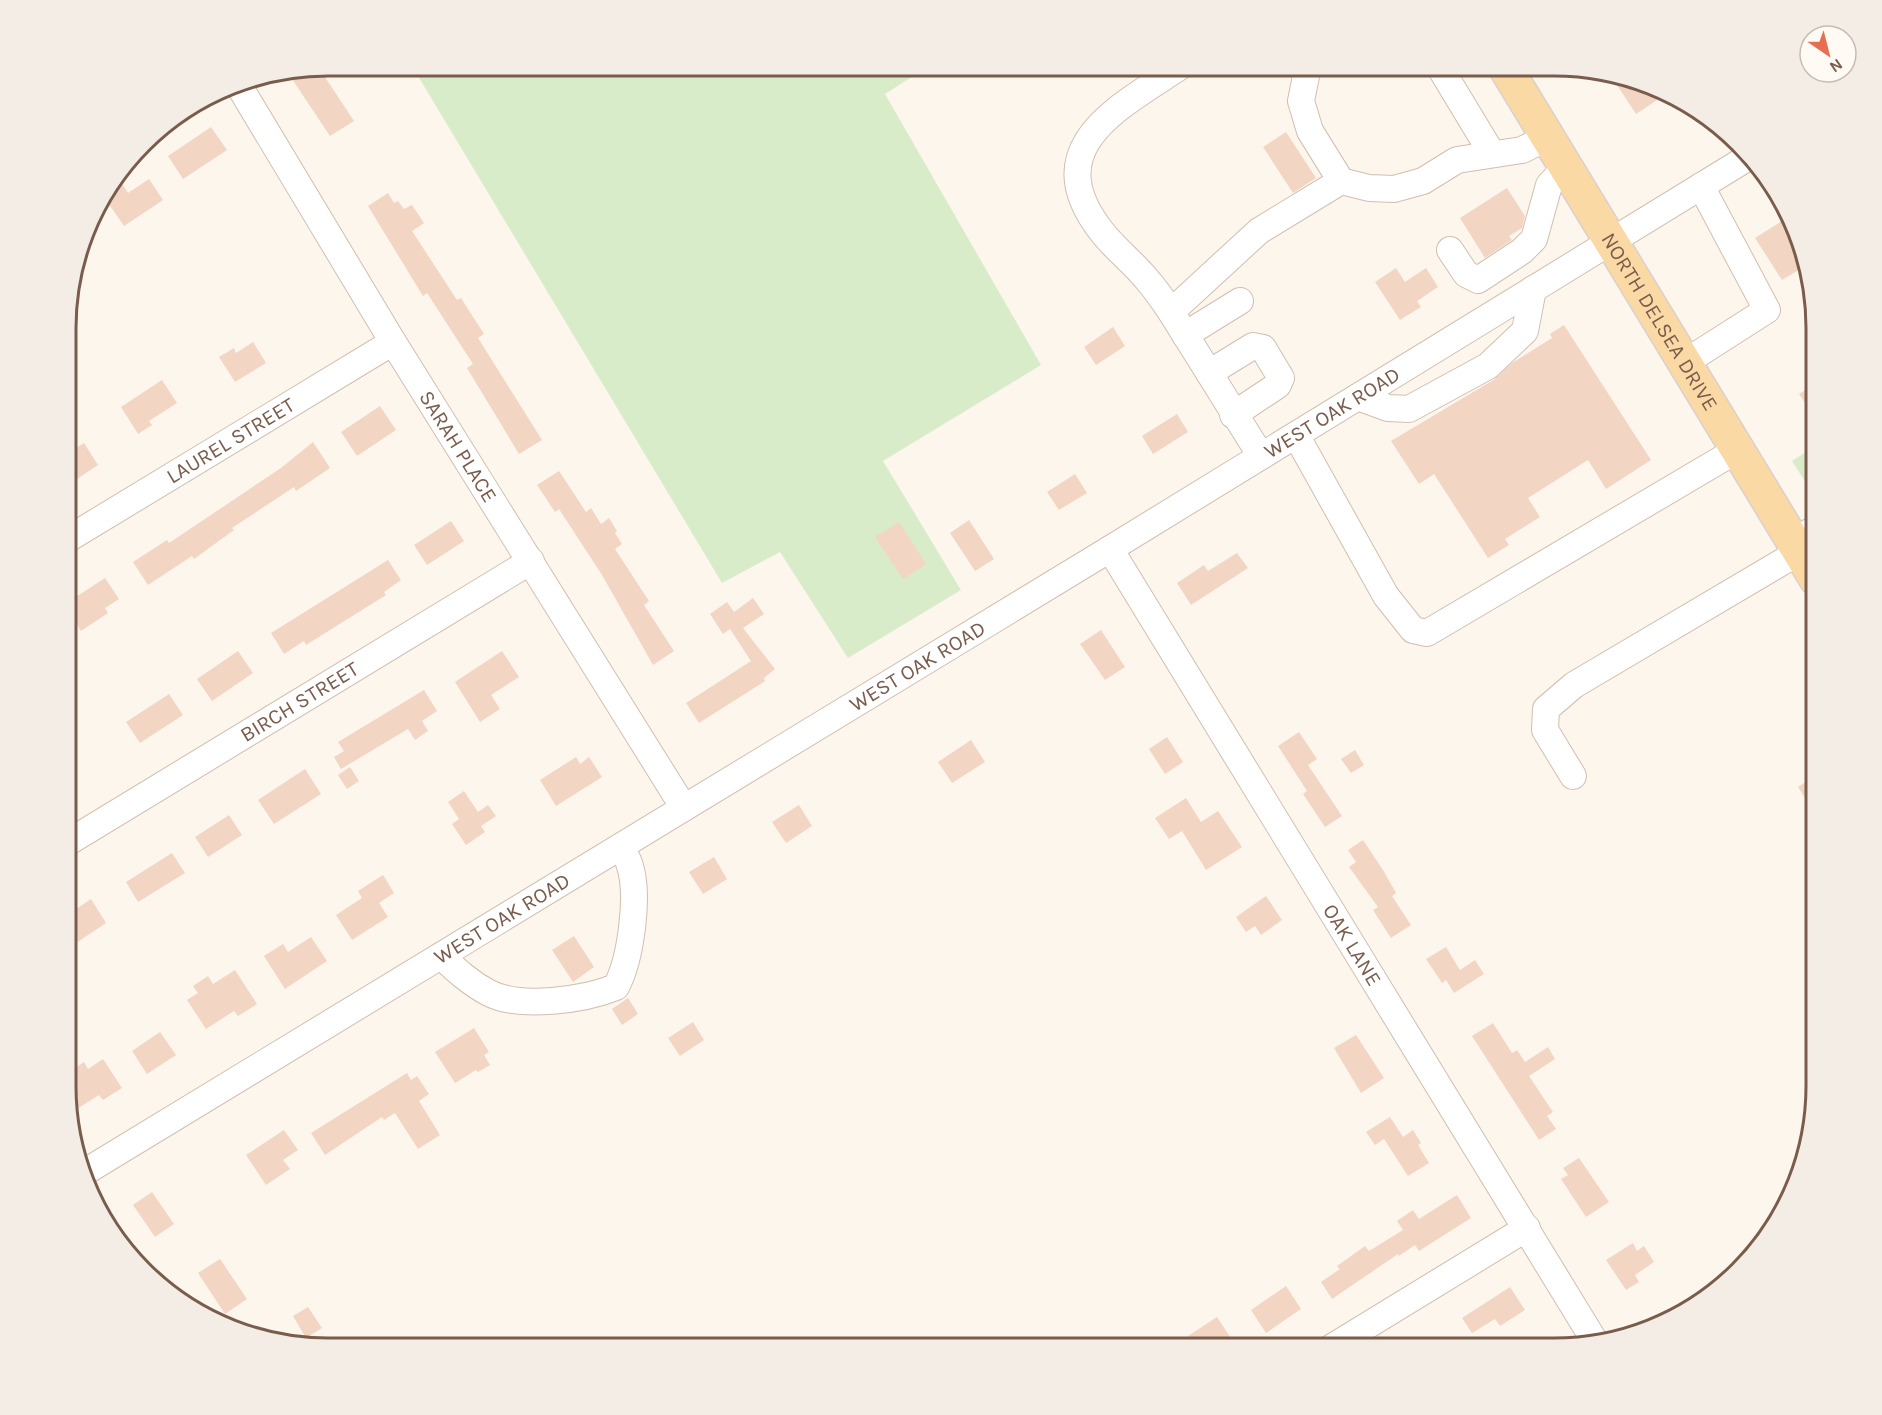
<svg xmlns="http://www.w3.org/2000/svg" width="1882" height="1415" font-family="Karla,sans-serif">
<rect width="100%" height="100%" fill="#fdf6ec"/>
<path fill="#d8ecc9" d="M 412,66 L 929,66 L 885,94 L 1041,365 L 883,461 L 961,590 L 848,658 L 780,552 L 722,583 Z
M 1816,446 L 1816,499 L 1792,461 Z"/>
<path fill="#f3d5c3" d="M 319,68 L 354,121 L 330,136 L 288,73 Z
M 1626,79 L 1647,84 L 1657,100 L 1636,114 L 1617,85 Z
M 211,127 L 227,150 L 183,179 L 168,156 Z
M 1286,132 L 1316,178 L 1293,193 L 1263,147 Z
M 149,179 L 163,200 L 124,226 L 104,197 L 123,185 L 128,193 Z
M 1507,188 L 1525,216 L 1522,228 L 1509,236 L 1512,240 L 1485,258 L 1460,218 Z
M 388,193 L 394,203 L 398,201 L 404,209 L 412,205 L 424,223 L 412,231 L 457,300 L 461,298 L 484,334 L 478,338 L 542,440 L 519,454 L 467,368 L 473,364 L 427,293 L 423,296 L 368,206 Z
M 1790,216 L 1802,268 L 1782,280 L 1755,238 Z
M 1396,268 L 1405,282 L 1426,268 L 1438,287 L 1417,301 L 1421,307 L 1400,320 L 1375,282 Z
M 1564,325 L 1651,460 L 1606,489 L 1588,460 L 1528,498 L 1540,517 L 1505,539 L 1509,545 L 1488,558 L 1434,474 L 1419,484 L 1391,441 L 1495,379 L 1512,363 L 1552,338 L 1550,334 Z
M 1113,327 L 1125,346 L 1096,365 L 1084,347 Z
M 253,342 L 266,363 L 235,382 L 219,357 L 234,348 L 236,353 Z
M 162,380 L 177,403 L 149,421 L 152,425 L 138,434 L 121,407 Z
M 1816,383 L 1816,419 L 1799,394 Z
M 380,406 L 396,430 L 357,456 L 341,432 Z
M 1177,414 L 1188,432 L 1153,454 L 1142,436 Z
M 313,442 L 330,468 L 296,491 L 294,487 L 232,528 L 234,530 L 194,559 L 192,556 L 148,585 L 133,562 L 167,540 L 169,543 L 281,468 Z
M 84,443 L 98,465 L 68,485 L 68,453 Z
M 559,471 L 586,512 L 591,508 L 601,524 L 609,518 L 617,531 L 615,533 L 622,544 L 615,549 L 649,601 L 644,605 L 674,651 L 653,665 L 602,575 L 559,509 L 555,512 L 537,485 Z
M 1075,474 L 1087,493 L 1059,510 L 1047,492 Z
M 969,520 L 994,559 L 975,571 L 950,533 Z
M 451,521 L 464,541 L 427,565 L 414,545 Z
M 899,522 L 926,564 L 903,579 L 875,537 Z
M 1237,553 L 1248,568 L 1191,605 L 1177,583 L 1204,565 L 1208,571 Z
M 388,560 L 401,580 L 384,592 L 386,595 L 306,645 L 304,641 L 284,654 L 271,633 Z
M 105,578 L 119,599 L 105,608 L 108,613 L 81,631 L 77,625 L 68,631 L 68,602 Z
M 753,598 L 764,614 L 743,628 L 775,669 L 764,678 L 765,681 L 699,723 L 686,703 L 751,661 L 730,629 L 723,634 L 710,614 L 727,602 L 734,612 Z
M 1101,630 L 1125,667 L 1105,680 L 1080,644 Z
M 238,651 L 253,673 L 212,701 L 197,679 Z
M 502,651 L 519,677 L 491,695 L 500,709 L 480,722 L 455,682 Z
M 424,690 L 437,711 L 422,721 L 428,731 L 415,740 L 408,729 L 341,769 L 334,757 L 344,751 L 338,742 Z
M 169,694 L 183,715 L 140,743 L 126,722 Z
M 1299,732 L 1317,759 L 1308,765 L 1342,816 L 1325,827 L 1303,794 L 1307,791 L 1278,746 Z
M 1167,737 L 1183,762 L 1165,774 L 1149,749 Z
M 971,740 L 985,762 L 952,783 L 938,762 Z
M 1355,750 L 1364,765 L 1351,773 L 1341,759 Z
M 576,757 L 580,764 L 589,757 L 602,777 L 556,806 L 540,780 Z
M 350,767 L 359,781 L 347,789 L 338,775 Z
M 305,769 L 321,794 L 274,824 L 258,800 Z
M 1816,775 L 1816,815 L 1798,787 Z
M 464,791 L 478,812 L 488,805 L 496,816 L 481,826 L 485,832 L 466,845 L 452,824 L 459,819 L 448,802 Z
M 1186,798 L 1201,822 L 1218,811 L 1242,847 L 1206,870 L 1182,831 L 1169,839 L 1155,818 Z
M 799,805 L 812,826 L 786,843 L 772,822 Z
M 229,815 L 242,835 L 208,857 L 195,837 Z
M 1363,840 L 1383,870 L 1396,893 L 1392,896 L 1411,925 L 1391,938 L 1373,910 L 1378,907 L 1349,867 L 1356,862 L 1348,850 Z
M 172,853 L 185,873 L 138,902 L 126,882 Z
M 714,857 L 727,879 L 703,894 L 689,872 Z
M 383,875 L 394,893 L 379,903 L 388,917 L 352,940 L 336,915 L 362,898 L 358,891 Z
M 1266,896 L 1282,920 L 1261,935 L 1255,926 L 1246,932 L 1236,917 Z
M 91,899 L 106,923 L 67,949 L 67,915 Z
M 574,936 L 594,967 L 573,982 L 552,950 Z
M 311,937 L 327,961 L 285,989 L 264,956 L 283,944 L 288,952 Z
M 1446,947 L 1460,970 L 1475,960 L 1484,974 L 1454,993 L 1446,980 L 1442,983 L 1426,959 Z
M 235,970 L 257,1004 L 238,1016 L 234,1011 L 206,1029 L 187,1000 L 198,993 L 193,986 L 208,976 L 213,984 Z
M 628,998 L 638,1014 L 622,1025 L 612,1009 Z
M 693,1022 L 704,1040 L 680,1056 L 668,1038 Z
M 1493,1023 L 1512,1053 L 1517,1050 L 1525,1062 L 1548,1047 L 1555,1059 L 1529,1076 L 1553,1112 L 1547,1116 L 1556,1129 L 1539,1140 L 1472,1036 Z
M 474,1028 L 489,1052 L 484,1055 L 490,1065 L 478,1072 L 476,1070 L 455,1083 L 435,1052 Z
M 160,1032 L 176,1055 L 147,1074 L 132,1051 Z
M 1356,1035 L 1384,1078 L 1361,1093 L 1334,1048 Z
M 103,1059 L 122,1088 L 103,1100 L 99,1095 L 69,1114 L 67,1081 L 73,1077 L 69,1072 L 84,1062 L 88,1069 Z
M 407,1073 L 411,1080 L 417,1076 L 429,1094 L 419,1101 L 440,1135 L 418,1149 L 395,1113 L 384,1120 L 382,1117 L 325,1155 L 311,1133 Z
M 1390,1117 L 1403,1137 L 1413,1130 L 1421,1143 L 1418,1145 L 1429,1163 L 1408,1176 L 1384,1139 L 1375,1145 L 1366,1132 Z
M 284,1130 L 298,1150 L 283,1160 L 290,1169 L 266,1185 L 246,1155 Z
M 1579,1158 L 1609,1202 L 1586,1217 L 1561,1179 L 1568,1175 L 1563,1168 Z
M 152,1192 L 174,1224 L 155,1237 L 133,1205 Z
M 1457,1195 L 1471,1218 L 1419,1251 L 1415,1245 L 1399,1256 L 1398,1254 L 1332,1299 L 1321,1282 L 1340,1269 L 1337,1266 L 1365,1246 L 1369,1251 L 1403,1230 L 1397,1221 L 1413,1210 L 1419,1219 Z
M 1633,1243 L 1637,1251 L 1644,1246 L 1654,1262 L 1635,1275 L 1639,1282 L 1626,1290 L 1606,1260 Z
M 220,1259 L 247,1299 L 225,1314 L 198,1273 Z
M 1286,1286 L 1301,1309 L 1266,1333 L 1251,1310 Z
M 1510,1287 L 1525,1310 L 1500,1326 L 1495,1319 L 1472,1333 L 1462,1318 Z
M 308,1307 L 322,1328 L 306,1338 L 293,1316 Z
M 1217,1317 L 1238,1349 L 1197,1349 L 1188,1336 Z"/>
<g fill="none" stroke-linecap="round" stroke-linejoin="round">
<defs>
<g id="minor">
<path d="M 1308,66 L 1301,101 L 1310,131 L 1341,181 L 1369,188 L 1394,189 L 1423,181 L 1457,160 L 1522,150 L 1548,137"/>
<path d="M 1439,66 L 1491,152"/>
<path id="s1" d="M 238,84 L 393,342 L 684,808"/>
<path d="M 1450,250 L 1466,274 L 1478,280 L 1522,251 L 1534,239 L 1549,185 L 1565,168"/>
<path d="M 1171,312 C 1164,302 1157,291 1149,282 C 1135,264 1116,250 1102,232 C 1035,147 1120,107 1181,66"/>
<path d="M 1185,335 L 1240,301"/>
<path d="M 1684,363 L 1767,310 L 1701,186"/>
<path d="M 1209,373 L 1253,346 L 1263,348 L 1281,378 L 1278,385 L 1233,415"/>
<path d="M 1358,397 L 1388,408 L 1409,409 L 1488,366 L 1525,331 L 1533,289"/>
<path d="M 1296,435 L 1386,596 L 1413,630 L 1427,633 L 1737,450"/>
<path d="M 1261,456 L 1171,312 L 1259,231 L 1341,181"/>
<path id="s2" d="M 68,539 L 393,342"/>
<path d="M 1793,542 L 1816,528"/>
<path id="s3" d="M 1110,549 L 1594,1340"/>
<path d="M 1573,776 L 1545,730 L 1546,709 L 1574,685 L 1799,552"/>
<path id="s4" d="M 67,843 L 531,561"/>
<path d="M 441,956 C 456,970 470,983 489,993 C 520,1009 584,1000 616,987 C 631,959 640,893 629,863 C 627,857 623,852 620,847"/>
<path id="s5" d="M 85,1172 L 1110,549 L 1747,158"/>
<path d="M 1329,1349 L 1527,1228"/>
</g>
<g id="major">
<path id="s6" d="M 1505,67 L 1816,579"/>
</g>
</defs>
<use href="#minor" stroke="#d1beb0" stroke-width="28"/>
<use href="#major" stroke="#dad1cd" stroke-width="36"/>
<use href="#minor" stroke="#fff" stroke-width="26"/>
<use href="#major" stroke="#fbd9a5" stroke-width="33"/>
</g>
<g text-anchor="middle" stroke-width="6" stroke-linejoin="round" paint-order="stroke">
<g font-size="21" fill="#7a5c4d" stroke="#fffaf3">
<text dy="7" stroke="none"><textPath href="#s6" startOffset="298">NORTH DELSEA DRIVE</textPath></text>
<text dy="7" stroke="none"><textPath href="#s5" startOffset="1460">WEST OAK ROAD</textPath></text>
<text dy="7" stroke="none"><textPath href="#s2" startOffset="190">LAUREL STREET</textPath></text>
<text dy="7" stroke="none"><textPath href="#s1" startOffset="424">SARAH PLACE</textPath></text>
<text dy="7" stroke="none"><textPath href="#s5" startOffset="974">WEST OAK ROAD</textPath></text>
<text dy="7" stroke="none"><textPath href="#s4" startOffset="272">BIRCH STREET</textPath></text>
<text dy="7" stroke="none"><textPath href="#s5" startOffset="488">WEST OAK ROAD</textPath></text>
<text dy="7" stroke="none"><textPath href="#s3" startOffset="464">OAK LANE</textPath></text>
</g>
</g>
<path d="M0 0H1882V1415H0ZM328 76H1554A252 252 0 0 1 1806 328V1086A252 252 0 0 1 1554 1338H328A252 252 0 0 1 76 1086V328A252 252 0 0 1 328 76Z" fill="#f4ede6" fill-rule="evenodd"/>
<path fill="none" stroke="#7a5c4d" stroke-width="3" d="M328 76H1554A252 252 0 0 1 1806 328V1086A252 252 0 0 1 1554 1338H328A252 252 0 0 1 76 1086V328A252 252 0 0 1 328 76Z"/>
<g transform="translate(1828 54) rotate(145)"><circle r="28" fill="#fffaf3" stroke="#cabbb1" stroke-width="1.5"/>
<path d="M0-4.5L10 22L0 15L-10 22Z" fill="#e76f51"/>
<text y="-9" font-size="16" font-weight="bold" text-anchor="middle" fill="#7a5c4d">N</text>
</g>
</svg>
